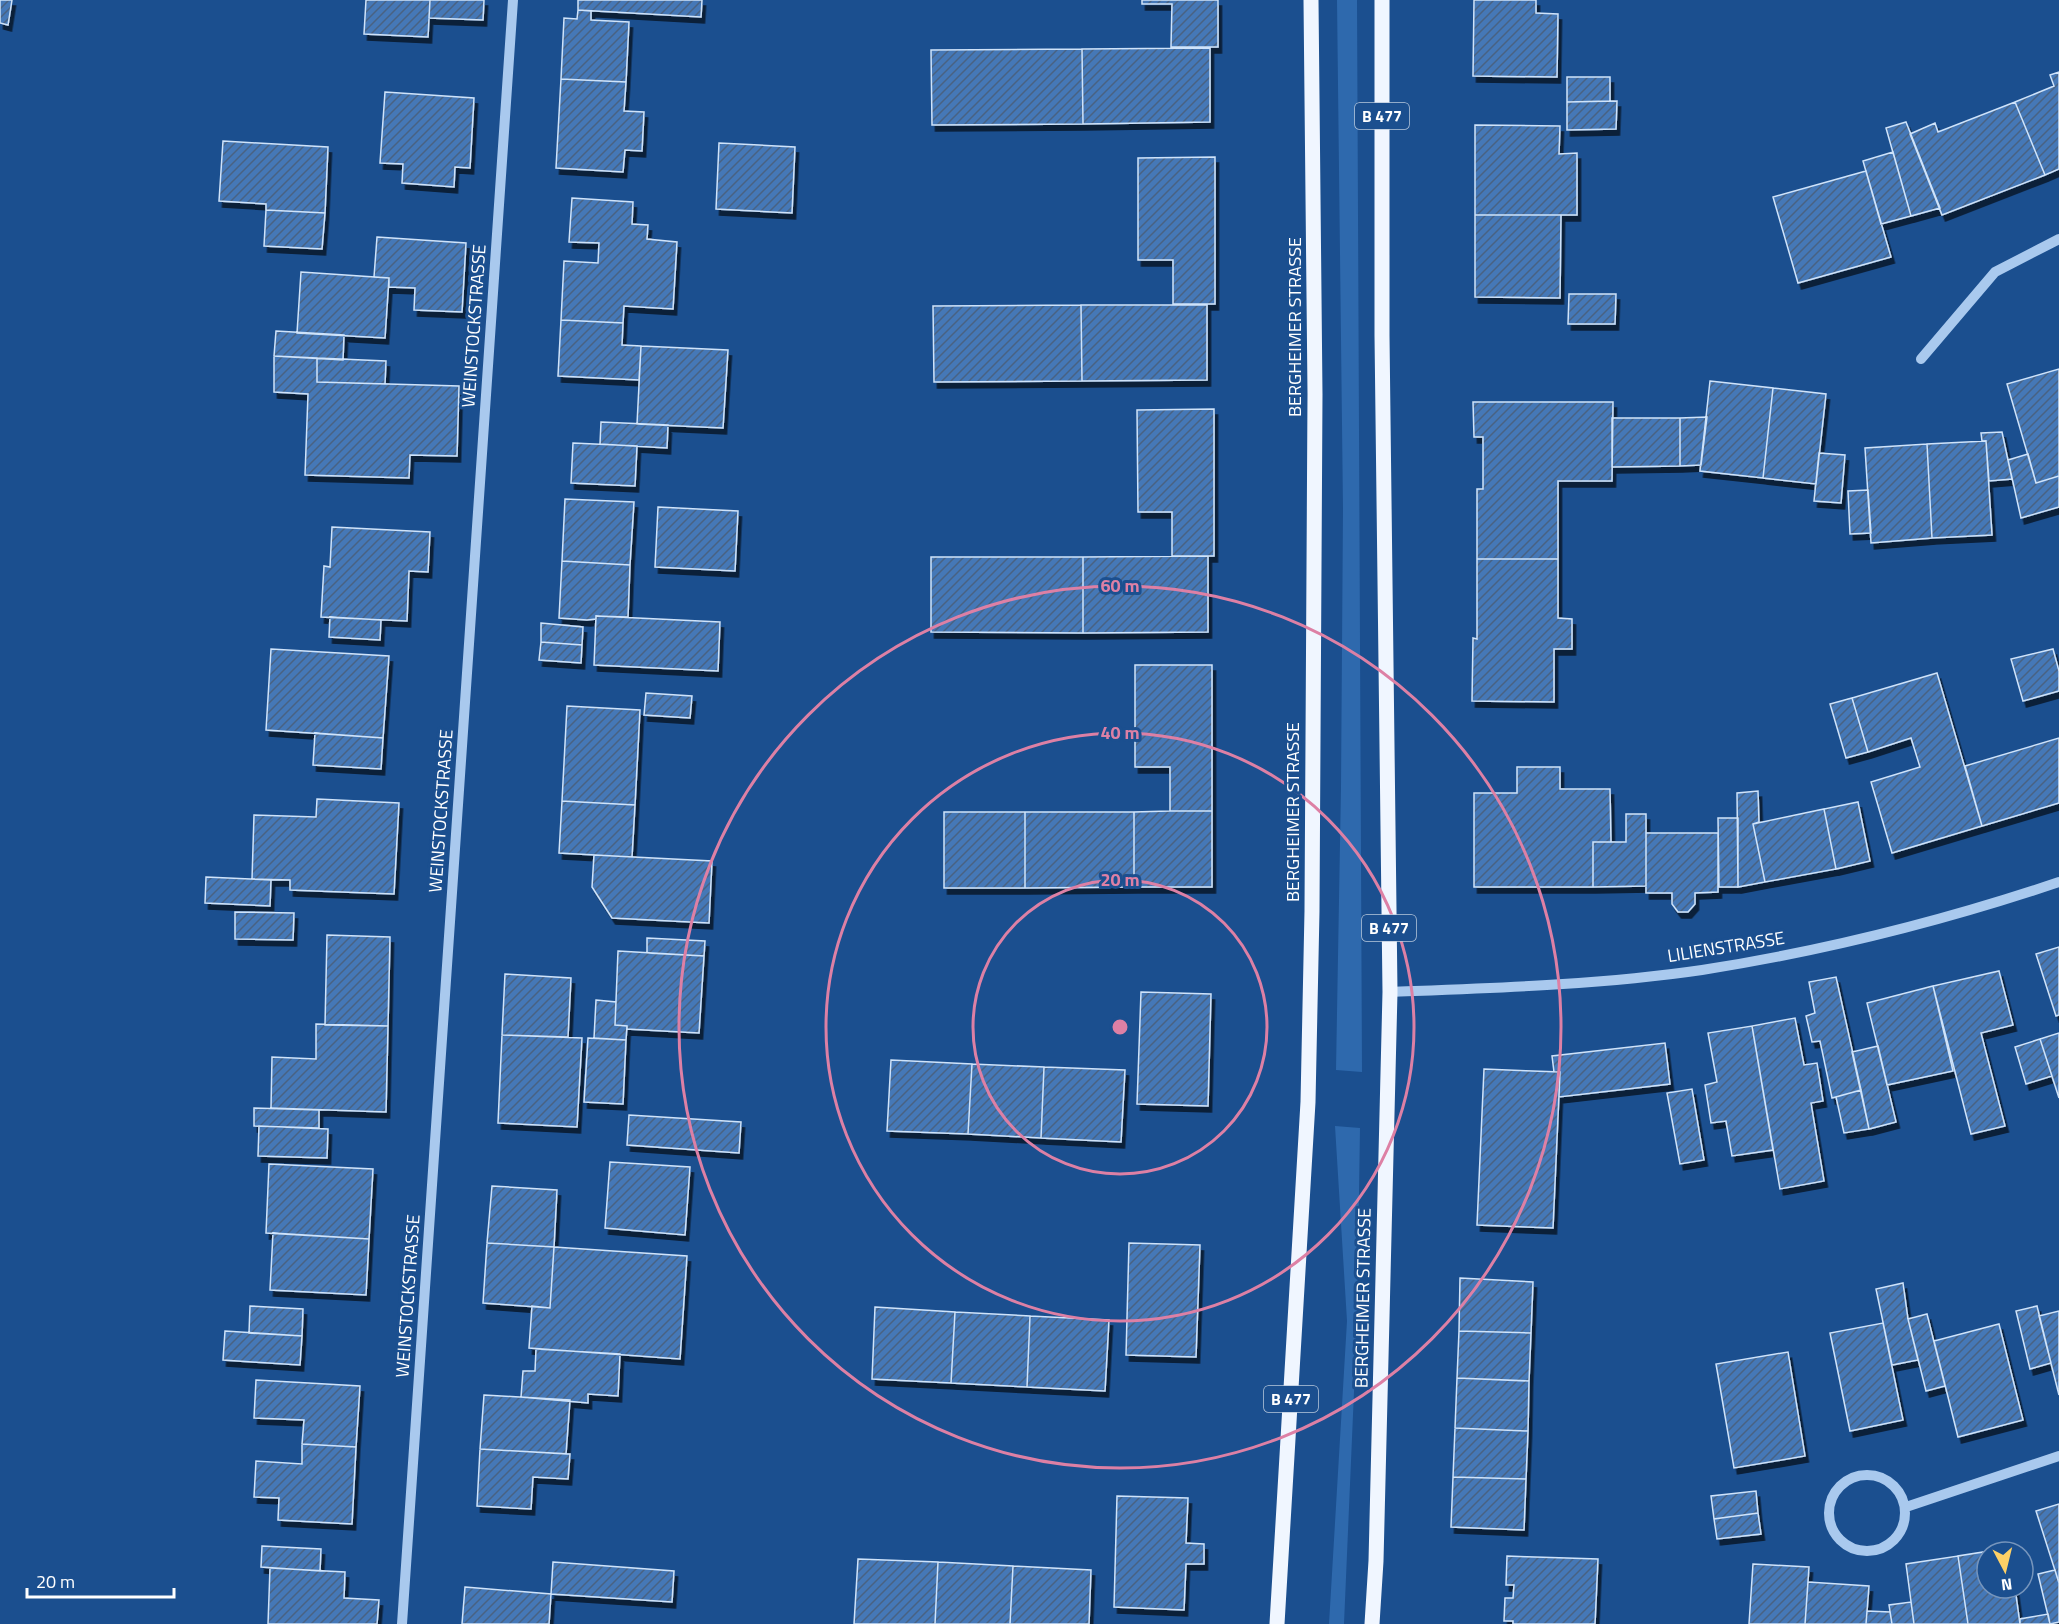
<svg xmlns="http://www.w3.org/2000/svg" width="2059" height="1624" font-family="'Titillium Web',sans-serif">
<defs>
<pattern id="building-hatch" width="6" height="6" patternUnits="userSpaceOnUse" patternTransform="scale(1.5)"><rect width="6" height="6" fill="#4478b7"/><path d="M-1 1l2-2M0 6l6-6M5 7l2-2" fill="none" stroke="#486282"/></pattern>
<filter id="shadow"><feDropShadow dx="3.5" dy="6" stdDeviation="0" flood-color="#0009"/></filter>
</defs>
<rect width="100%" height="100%" fill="#1b4f8f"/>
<path fill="#2e69ad" d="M 1337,0 L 1357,0 L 1362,1072 L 1336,1070 L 1341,787 L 1343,509 Z
M 1335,1126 L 1360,1128 L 1357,1322 L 1344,1624 L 1329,1624 L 1347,1321 Z"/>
<path fill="url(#building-hatch)" stroke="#cfe3fa" stroke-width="1.5" filter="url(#shadow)" d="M 0,0 L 12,0 L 8,25 L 0,23 Z
M 366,0 L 430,0 L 428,37 L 364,34 Z
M 430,0 L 484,0 L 483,20 L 429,18 Z
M 578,0 L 702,0 L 701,17 L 578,10 Z
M 1142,0 L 1218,0 L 1218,47 L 1171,47 L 1172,4 L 1142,4 Z
M 1474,0 L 1536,0 L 1536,13 L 1558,14 L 1557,77 L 1473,76 Z
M 578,10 L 591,11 L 591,20 L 629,22 L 626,82 L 561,79 L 564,18 L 577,19 Z
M 1210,48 L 1210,122 L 1083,124 L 1082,49 Z
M 1082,49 L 1083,124 L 932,125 L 931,50 Z
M 2059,72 L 2059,169 L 2045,175 L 2015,102 L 2054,86 L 2050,75 Z
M 1567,77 L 1610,77 L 1610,101 L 1567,102 Z
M 561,79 L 626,82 L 624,111 L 644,112 L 642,151 L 625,150 L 623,172 L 556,168 Z
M 385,92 L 474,98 L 470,168 L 455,167 L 454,187 L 402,183 L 403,164 L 380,163 Z
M 1617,101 L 1616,129 L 1567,130 L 1567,102 Z
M 2015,102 L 2045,175 L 1942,215 L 1910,134 L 1935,123 L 1938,132 Z
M 1906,122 L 1940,208 L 1911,216 L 1886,128 Z
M 1475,125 L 1560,126 L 1559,154 L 1577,153 L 1577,215 L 1475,215 Z
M 223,141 L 328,147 L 325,213 L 266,210 L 266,204 L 219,201 Z
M 719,143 L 795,147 L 792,213 L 716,209 Z
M 1893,152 L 1911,216 L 1881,224 L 1863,161 Z
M 1215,157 L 1215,304 L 1173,304 L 1173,260 L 1138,260 L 1138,158 Z
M 1866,171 L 1891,257 L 1798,283 L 1773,197 Z
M 572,198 L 633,202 L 632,224 L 648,225 L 647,239 L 677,242 L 673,309 L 624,306 L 623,323 L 561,320 L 564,261 L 598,263 L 599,243 L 569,242 Z
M 266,210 L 325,213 L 322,249 L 264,246 Z
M 1475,215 L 1561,215 L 1560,298 L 1475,297 Z
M 377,237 L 466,243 L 462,312 L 414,310 L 415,288 L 389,287 L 389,278 L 374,277 Z
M 301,272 L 389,278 L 385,338 L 297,333 Z
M 1569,294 L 1616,294 L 1615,324 L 1568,324 Z
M 1081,305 L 1207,305 L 1207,380 L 1082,381 Z
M 1081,305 L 1082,381 L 934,382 L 933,306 Z
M 561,320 L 623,323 L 622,345 L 641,346 L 639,380 L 558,376 Z
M 276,331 L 344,335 L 343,360 L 274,356 Z
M 641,346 L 728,350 L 723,428 L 637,424 Z
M 274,356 L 317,358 L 317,382 L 459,386 L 457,456 L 410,455 L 409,478 L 305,475 L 308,394 L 274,392 Z
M 317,358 L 386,361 L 385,384 L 317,382 Z
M 2059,369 L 2059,476 L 2036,483 L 2007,384 Z
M 1710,381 L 1773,388 L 1763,478 L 1700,471 Z
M 1773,388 L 1826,394 L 1816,484 L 1763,478 Z
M 1473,402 L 1613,402 L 1612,481 L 1558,481 L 1558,559 L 1477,559 L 1477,489 L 1483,489 L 1483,437 L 1474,437 Z
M 1214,409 L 1214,556 L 1172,556 L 1172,512 L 1138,512 L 1137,410 Z
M 1707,417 L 1701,465 L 1680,466 L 1680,418 Z
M 1612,418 L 1680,418 L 1680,466 L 1612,467 Z
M 601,422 L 668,425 L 667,448 L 600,444 Z
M 2002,432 L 2012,479 L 1989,481 L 1986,441 L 1982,441 L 1981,433 Z
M 1986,441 L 1992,535 L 1932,538 L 1927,444 Z
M 573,443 L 637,446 L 635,486 L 571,483 Z
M 1927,444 L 1932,538 L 1871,543 L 1865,448 Z
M 1819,453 L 1845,455 L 1841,503 L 1814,501 Z
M 2028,454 L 2036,483 L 2059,476 L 2059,507 L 2021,518 L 2008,460 Z
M 1868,490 L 1871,533 L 1850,534 L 1848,491 Z
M 565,499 L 634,502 L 630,565 L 562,561 Z
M 658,507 L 738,511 L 735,571 L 655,567 Z
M 332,527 L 430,532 L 428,572 L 409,571 L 407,621 L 321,617 L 324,566 L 330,567 Z
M 1208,556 L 1208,632 L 1083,633 L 1083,557 Z
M 931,557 L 1083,557 L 1083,633 L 931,632 Z
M 1477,559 L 1558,559 L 1558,618 L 1572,619 L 1572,649 L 1554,649 L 1554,702 L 1472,701 L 1473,638 L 1477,639 Z
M 562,561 L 630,565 L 628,617 L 596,616 L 596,619 L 587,620 L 559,618 Z
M 596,616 L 720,622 L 718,671 L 594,665 Z
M 330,617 L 381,620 L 380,640 L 329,637 Z
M 541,623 L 583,627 L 582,645 L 541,642 Z
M 541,642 L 582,645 L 581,663 L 539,660 Z
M 271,649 L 389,656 L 383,738 L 266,730 Z
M 2053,649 L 2059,671 L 2059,691 L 2023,701 L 2011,659 Z
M 1135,665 L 1212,665 L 1212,811 L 1170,811 L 1170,767 L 1135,767 Z
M 1937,673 L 1982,826 L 1892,853 L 1871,782 L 1920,767 L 1911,738 L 1868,752 L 1852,698 Z
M 646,693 L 692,696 L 690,718 L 644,715 Z
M 1852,698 L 1868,752 L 1846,758 L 1830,704 Z
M 567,706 L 640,710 L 635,805 L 562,801 Z
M 315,733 L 383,738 L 381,769 L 313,765 Z
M 2059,738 L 2059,803 L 1982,826 L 1965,766 Z
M 1517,767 L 1560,767 L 1560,789 L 1610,789 L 1611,842 L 1593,842 L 1593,887 L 1474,887 L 1474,793 L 1517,793 Z
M 1758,791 L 1759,822 L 1753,824 L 1765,882 L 1738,887 L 1737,793 Z
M 317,799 L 399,803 L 394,894 L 290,890 L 290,880 L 252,879 L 254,815 L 316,817 Z
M 562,801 L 635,805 L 632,857 L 559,853 Z
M 1858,802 L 1870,861 L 1836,869 L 1824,809 Z
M 1824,809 L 1836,869 L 1765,882 L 1753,824 Z
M 1170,811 L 1212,811 L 1212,887 L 1134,887 L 1134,812 Z
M 944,812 L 1025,812 L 1025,888 L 944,888 Z
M 1025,812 L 1134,812 L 1134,887 L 1025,888 Z
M 1626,814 L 1646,814 L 1646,886 L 1593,887 L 1593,842 L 1626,842 Z
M 1718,818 L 1738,818 L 1738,887 L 1719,887 Z
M 1646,833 L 1718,833 L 1718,892 L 1695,893 L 1695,904 L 1688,912 L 1678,912 L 1672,904 L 1672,893 L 1646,893 Z
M 594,855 L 712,861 L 709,923 L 612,918 L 592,887 Z
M 206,877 L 271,880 L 270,906 L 205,903 Z
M 235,912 L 294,913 L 293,940 L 235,939 Z
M 327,935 L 390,937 L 388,1026 L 325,1025 Z
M 647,938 L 705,941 L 704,956 L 647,953 Z
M 2059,947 L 2059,1015 L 2056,1016 L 2036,954 Z
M 618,951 L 704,956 L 699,1033 L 627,1029 L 627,1026 L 615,1025 Z
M 1999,971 L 2013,1025 L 1981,1033 L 2005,1126 L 1971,1134 L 1933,986 Z
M 505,974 L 571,978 L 568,1037 L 502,1035 Z
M 1836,977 L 1861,1090 L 1832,1098 L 1820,1041 L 1812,1042 L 1806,1016 L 1815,1013 L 1809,982 Z
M 1933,986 L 1953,1071 L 1887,1085 L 1867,1003 Z
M 1141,992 L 1211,994 L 1208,1106 L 1137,1104 Z
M 596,1000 L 616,1002 L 615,1025 L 627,1026 L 626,1040 L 594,1038 Z
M 1795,1018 L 1804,1065 L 1817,1063 L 1823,1101 L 1811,1103 L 1824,1181 L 1780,1189 L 1752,1026 Z
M 316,1024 L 388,1026 L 386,1112 L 271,1108 L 272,1057 L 316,1059 Z
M 1752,1026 L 1773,1150 L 1732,1156 L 1726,1121 L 1711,1123 L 1705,1085 L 1717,1082 L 1708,1033 Z
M 2059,1033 L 2059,1098 L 2040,1039 Z
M 502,1035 L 582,1038 L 577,1127 L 498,1123 Z
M 588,1038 L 626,1040 L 623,1104 L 584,1102 Z
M 2040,1039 L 2052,1076 L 2026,1084 L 2015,1047 Z
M 1665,1043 L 1670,1084 L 1559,1097 L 1560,1072 L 1554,1072 L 1552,1056 Z
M 1878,1046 L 1896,1122 L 1869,1129 L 1852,1052 Z
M 891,1060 L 972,1064 L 968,1134 L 887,1131 Z
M 972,1064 L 1044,1067 L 1041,1138 L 968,1134 Z
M 1044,1067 L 1125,1070 L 1121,1142 L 1041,1138 Z
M 1484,1069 L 1560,1072 L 1553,1228 L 1477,1225 Z
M 1692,1089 L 1704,1160 L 1680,1164 L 1667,1093 Z
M 1861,1090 L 1869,1129 L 1844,1133 L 1836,1097 Z
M 254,1108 L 319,1110 L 319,1128 L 254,1126 Z
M 629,1115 L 741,1122 L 739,1153 L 627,1145 Z
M 259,1126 L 328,1129 L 327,1158 L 258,1156 Z
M 610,1162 L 690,1167 L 685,1235 L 605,1228 Z
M 269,1164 L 373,1169 L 369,1239 L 266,1233 Z
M 492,1186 L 557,1190 L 554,1247 L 487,1243 Z
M 273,1233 L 369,1239 L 366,1295 L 270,1290 Z
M 487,1243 L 554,1247 L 550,1308 L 483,1303 Z
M 1129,1243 L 1200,1245 L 1196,1357 L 1126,1355 Z
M 554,1247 L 687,1256 L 680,1359 L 529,1348 L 532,1306 L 550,1308 Z
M 1460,1278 L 1533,1282 L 1531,1333 L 1459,1331 Z
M 1903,1283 L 1908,1319 L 1918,1360 L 1892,1365 L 1876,1289 Z
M 250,1306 L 303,1309 L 302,1336 L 249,1333 Z
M 2037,1306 L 2051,1363 L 2030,1369 L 2016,1311 Z
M 875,1307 L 955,1312 L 951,1383 L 872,1379 Z
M 2059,1311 L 2059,1395 L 2039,1316 Z
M 955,1312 L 1030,1316 L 1027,1387 L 951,1383 Z
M 1927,1314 L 1945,1386 L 1926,1391 L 1908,1319 Z
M 1030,1316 L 1109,1320 L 1105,1391 L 1027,1387 Z
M 1883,1323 L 1903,1420 L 1850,1431 L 1830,1333 Z
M 1999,1324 L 2023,1420 L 1958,1437 L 1934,1341 Z
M 225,1331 L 302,1336 L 300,1365 L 223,1360 Z
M 1459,1331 L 1531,1333 L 1529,1381 L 1457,1378 Z
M 536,1349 L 620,1354 L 618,1396 L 588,1394 L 588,1403 L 521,1397 L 523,1371 L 535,1371 Z
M 1788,1352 L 1805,1456 L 1734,1468 L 1716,1364 Z
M 1457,1378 L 1529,1381 L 1528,1431 L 1455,1428 Z
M 256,1380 L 360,1386 L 356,1447 L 302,1444 L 304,1420 L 254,1418 Z
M 484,1395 L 570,1400 L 566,1454 L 480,1449 Z
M 1455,1428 L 1528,1431 L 1526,1479 L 1453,1477 Z
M 302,1444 L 356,1447 L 352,1524 L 278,1520 L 279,1498 L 254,1497 L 256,1461 L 302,1464 Z
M 480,1449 L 570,1454 L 568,1479 L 533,1477 L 531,1509 L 477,1506 Z
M 1453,1477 L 1526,1479 L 1524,1530 L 1451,1527 Z
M 1756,1491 L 1758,1513 L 1714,1519 L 1711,1496 Z
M 1117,1496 L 1188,1498 L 1186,1543 L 1204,1544 L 1204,1564 L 1186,1564 L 1184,1610 L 1114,1607 Z
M 2059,1504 L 2059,1583 L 2036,1511 Z
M 1758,1513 L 1761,1534 L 1717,1539 L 1714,1519 Z
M 262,1546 L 321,1549 L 320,1571 L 261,1567 Z
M 2009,1548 L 2009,1552 L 1987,1552 L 1987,1588 L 2015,1588 L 2020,1624 L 1968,1624 L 1958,1556 Z
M 1507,1556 L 1598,1559 L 1595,1624 L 1513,1624 L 1513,1621 L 1504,1621 L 1505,1598 L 1513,1598 L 1514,1585 L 1506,1585 Z
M 1958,1556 L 1968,1624 L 1914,1624 L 1906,1564 Z
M 858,1559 L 938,1562 L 935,1624 L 854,1624 Z
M 553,1562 L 674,1571 L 672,1602 L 551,1594 Z
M 938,1562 L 1013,1566 L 1010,1624 L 935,1624 Z
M 1753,1564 L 1809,1567 L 1805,1624 L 1749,1624 Z
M 1013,1566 L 1091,1570 L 1089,1624 L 1010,1624 Z
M 270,1568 L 345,1572 L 344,1598 L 379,1600 L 377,1624 L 268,1624 Z
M 2055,1570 L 2059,1583 L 2059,1622 L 2050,1624 L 2038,1574 Z
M 1808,1582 L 1869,1586 L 1866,1624 L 1805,1624 Z
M 465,1587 L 551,1594 L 549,1624 L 462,1624 Z
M 1911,1602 L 1914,1624 L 1892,1624 L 1889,1605 Z
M 1867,1611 L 1890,1612 L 1892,1624 L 1866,1624 Z
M 2048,1614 L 2050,1624 L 2020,1624 L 2020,1619 Z"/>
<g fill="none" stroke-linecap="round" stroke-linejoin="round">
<path stroke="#a9c9ee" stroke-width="10" d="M 1921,359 L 1995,272 L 2059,239
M 1390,992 C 1494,988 1599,985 1702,970 C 1823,951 1943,921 2059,882
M1829 1513a38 38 0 1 1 76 0a38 38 0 1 1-76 0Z
M 1906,1507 L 2059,1456
M 402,1624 L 513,0"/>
<path stroke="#f0f6ff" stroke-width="15" d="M 1277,1624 L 1308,1102 L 1312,911 L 1315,394 L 1311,0
M 1372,1624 L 1376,1561 L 1390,992 L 1382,335 L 1382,0"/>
</g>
<g fill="none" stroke="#dd80a5" stroke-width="3">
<circle cx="1120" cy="1027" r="147"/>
<circle cx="1120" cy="1027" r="294"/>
<circle cx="1120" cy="1027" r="441"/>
</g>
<g text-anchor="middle" stroke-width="6" stroke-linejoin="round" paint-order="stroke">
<g fill="#1b4f8f" stroke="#bbcadd" stroke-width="1.5">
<rect x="1355" y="103" width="54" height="26" rx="4.5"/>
<rect x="1362" y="915" width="54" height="26" rx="4.5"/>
<rect x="1264" y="1386" width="54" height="26" rx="4.5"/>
</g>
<g font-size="16" font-weight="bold" fill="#fff">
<text x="1382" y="122">B 477</text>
<text x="1389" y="934">B 477</text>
<text x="1291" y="1405">B 477</text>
</g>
<g font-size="18" fill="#fff" stroke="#1b4f8f">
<text transform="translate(474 326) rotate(-86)" y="6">WEINSTOCKSTRASSE</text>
<text transform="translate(1295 327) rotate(-90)" y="6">BERGHEIMER STRASSE</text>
<text transform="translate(441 811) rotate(-86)" y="6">WEINSTOCKSTRASSE</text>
<text transform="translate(1293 812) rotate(-90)" y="6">BERGHEIMER STRASSE</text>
<text transform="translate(1726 947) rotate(-9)" y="6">LILIENSTRASSE</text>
<text transform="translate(408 1296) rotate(-86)" y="6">WEINSTOCKSTRASSE</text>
<text transform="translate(1363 1298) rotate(-89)" y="6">BERGHEIMER STRASSE</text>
</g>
</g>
<circle cx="1120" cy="1027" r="9" fill="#dd80a5" stroke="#1b4f8f" stroke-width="3"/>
<g font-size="18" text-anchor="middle" font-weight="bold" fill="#dd80a5" stroke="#1b4f8f" stroke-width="6" stroke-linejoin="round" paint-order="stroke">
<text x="1120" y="592">60 m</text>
<text x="1120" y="739">40 m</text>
<text x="1120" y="886">20 m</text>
</g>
<g transform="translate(2005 1570) rotate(173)"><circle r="28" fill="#1b4f8f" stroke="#7695bc" stroke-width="1.5"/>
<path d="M0-4.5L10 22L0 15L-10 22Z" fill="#ffd166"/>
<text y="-9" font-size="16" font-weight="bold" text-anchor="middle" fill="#ffffff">N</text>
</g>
<path d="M27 1588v9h147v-9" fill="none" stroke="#ffffff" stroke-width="3"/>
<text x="36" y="1588" font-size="18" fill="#ffffff" stroke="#1b4f8f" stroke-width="4.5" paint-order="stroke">20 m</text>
</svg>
